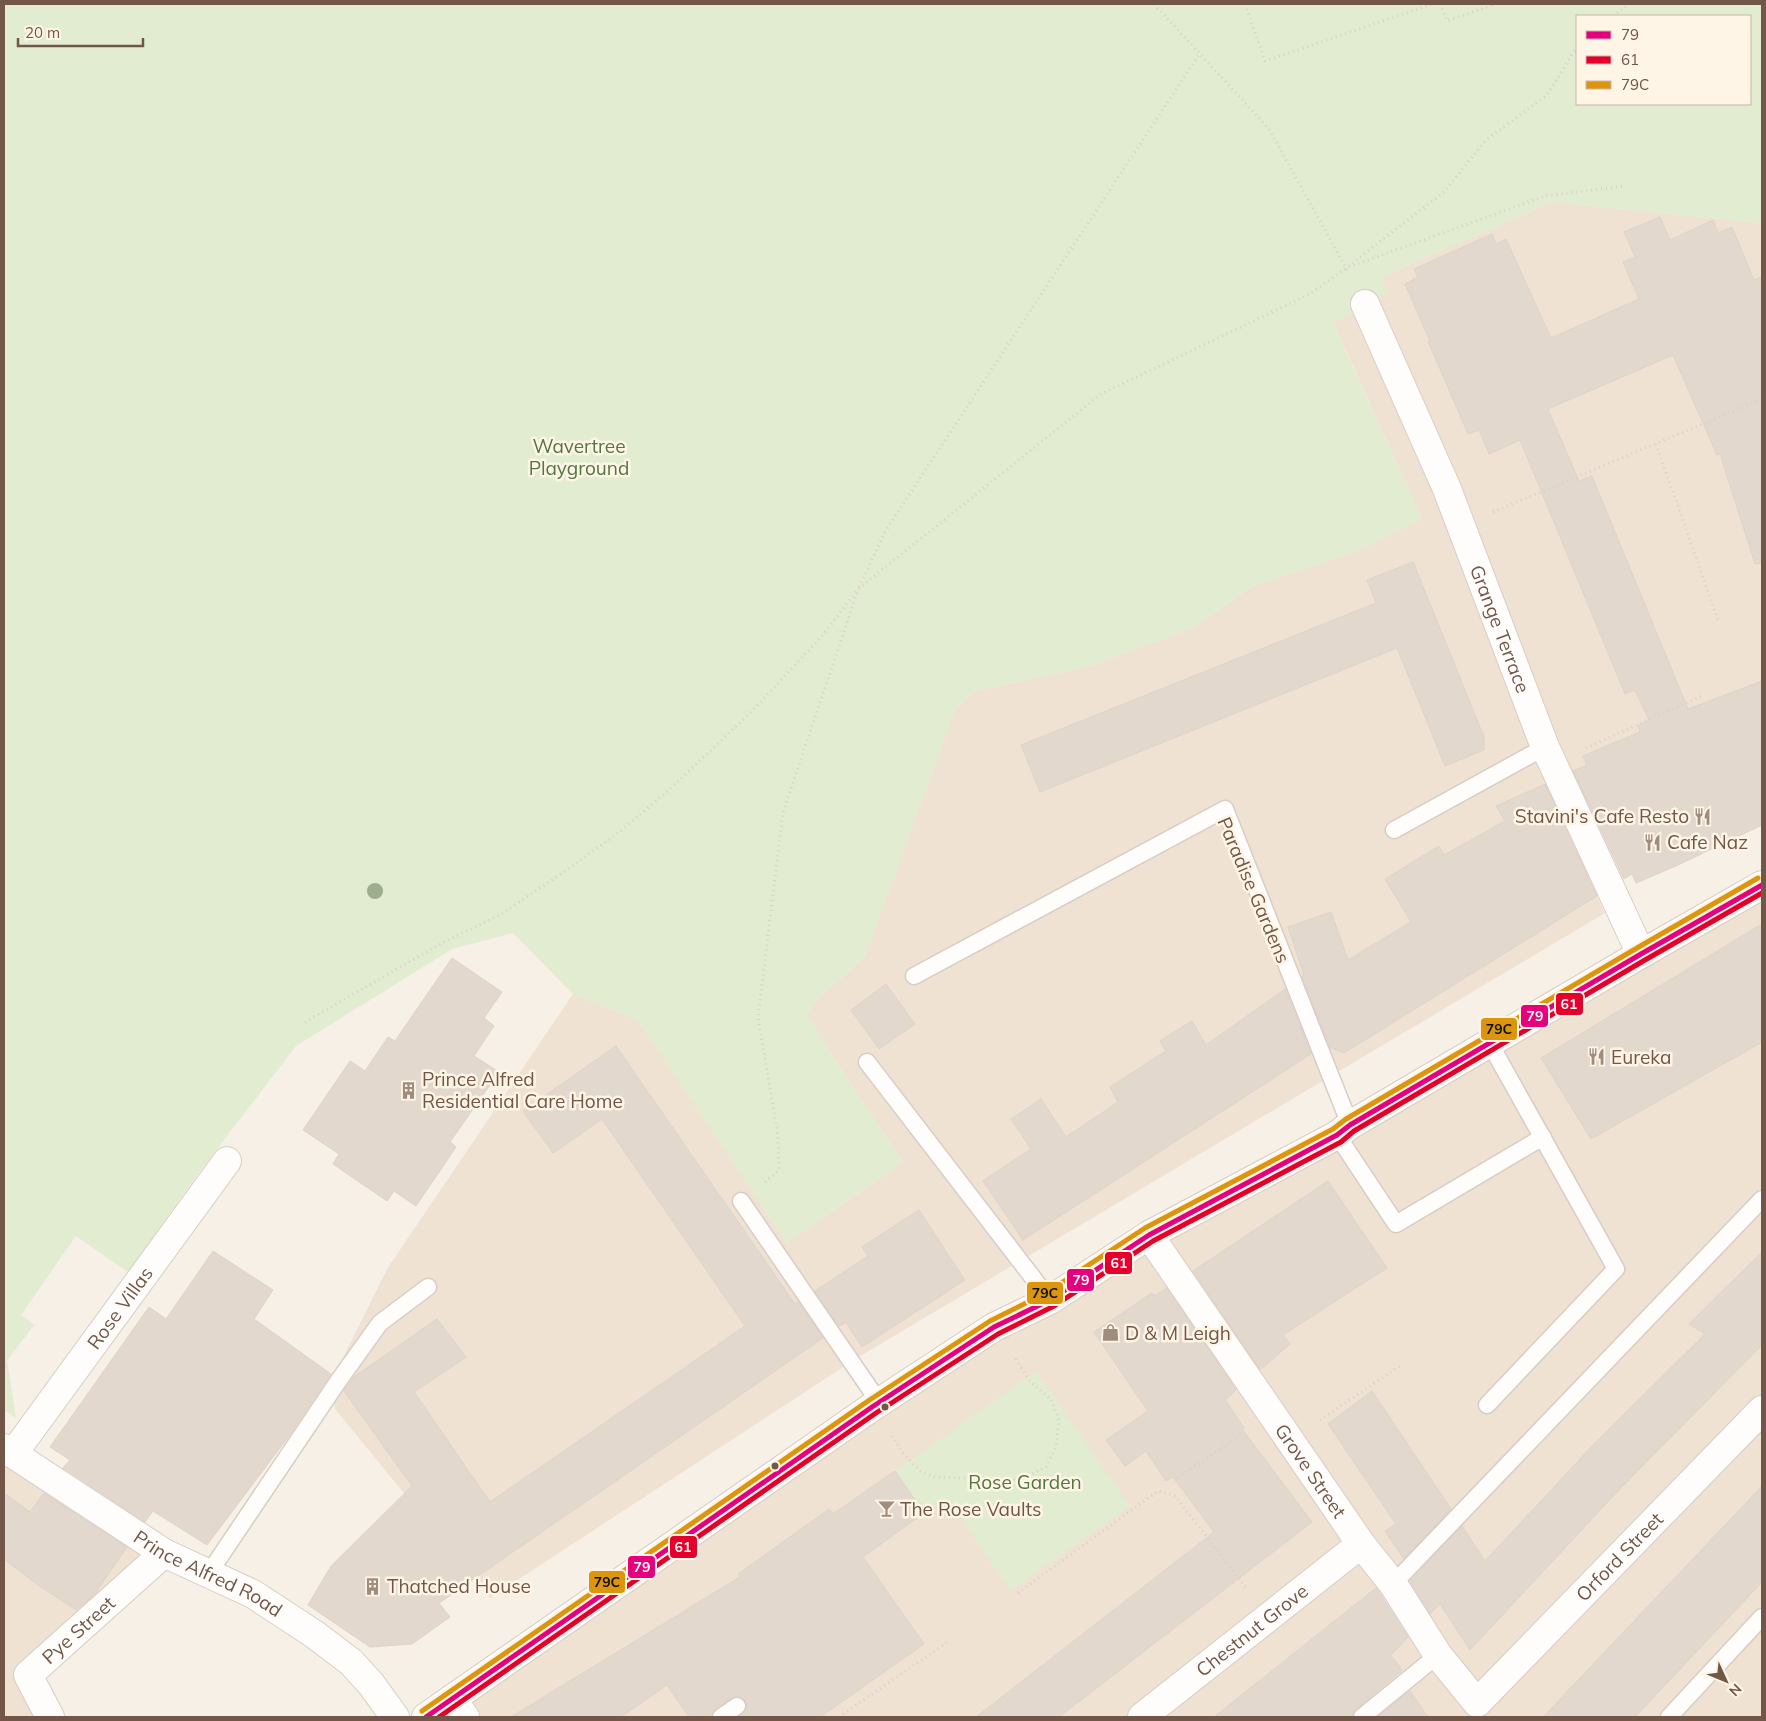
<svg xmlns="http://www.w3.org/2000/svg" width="1766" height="1721" font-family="Mulish,sans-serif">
<rect width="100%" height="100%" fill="#f6f0e6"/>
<path fill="#efe2d3" d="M 1552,202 L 1762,223 L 1762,788 L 1742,745 L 1564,826 L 1605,913 L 857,1358 L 490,1598 L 335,1409 L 334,1376 L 387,1269 L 573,994 L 638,1020 L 787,1243 L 903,1162 L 863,1103 L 806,1014 L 820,997 L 865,956 L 956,708 L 976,691 L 1090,666 L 1194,627 L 1251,587 L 1360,550 L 1422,519 L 1333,322 L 1388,292 L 1381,277 Z
M 1762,885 L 1762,1717 L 426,1717 L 872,1407 Z
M 4,1448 L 164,1553 L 28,1675 L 47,1717 L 4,1717 Z"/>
<path fill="#e2ecd1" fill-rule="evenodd" d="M 4,4 L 1762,4 L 1762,223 L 1552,202 L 1381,277 L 1389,292 L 1333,323 L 1422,519 L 1360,550 L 1251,587 L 1194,627 L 1090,666 L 976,691 L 956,708 L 865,956 L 820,997 L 806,1014 L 863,1103 L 903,1162 L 787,1243 L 638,1020 L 573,994 L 513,933 L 452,949 L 296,1046 L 197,1175 L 128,1272 L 76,1236 L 21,1315 L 34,1325 L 7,1361 L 16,1418 L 4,1410 ZM 1577,16 L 1750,16 L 1750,104 L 1577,104 Z
M 1036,1371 L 1130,1506 L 1010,1591 L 947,1498 L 924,1513 L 895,1471 Z"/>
<path fill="#e2d8ce" stroke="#ded3c9" d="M 1660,217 L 1670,240 L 1713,220 L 1718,233 L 1732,227 L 1754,280 L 1762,277 L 1762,563 L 1755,564 L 1720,454 L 1717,455 L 1673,355 L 1548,409 L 1579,481 L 1592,476 L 1688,709 L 1762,681 L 1762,825 L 1676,866 L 1636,883 L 1632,874 L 1624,879 L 1573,771 L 1587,765 L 1583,756 L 1640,732 L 1638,726 L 1649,720 L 1635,690 L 1625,694 L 1520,440 L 1489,454 L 1479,430 L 1468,434 L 1428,341 L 1430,341 L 1405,284 L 1418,277 L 1414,269 L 1492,234 L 1496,244 L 1506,239 L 1551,338 L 1639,299 L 1623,262 L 1635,257 L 1624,232 Z
M 1413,562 L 1484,737 L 1484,750 L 1445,766 L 1397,648 L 1040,792 L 1021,745 L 1376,603 L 1367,580 Z
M 1545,784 L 1597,896 L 1344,1053 L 1330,1047 L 1302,977 L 1304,975 L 1288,927 L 1331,912 L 1348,960 L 1411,922 L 1385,879 L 1439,846 L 1444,855 L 1505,821 L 1496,806 Z
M 1762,924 L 1762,1042 L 1591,1139 L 1541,1058 Z
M 452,958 L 502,992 L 484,1018 L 494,1026 L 474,1056 L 499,1072 L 450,1142 L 456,1147 L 416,1206 L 394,1191 L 387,1201 L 333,1164 L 339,1154 L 303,1130 L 350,1061 L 365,1071 L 388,1037 L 395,1041 Z
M 886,984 L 915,1024 L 879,1049 L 851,1010 Z
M 1285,989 L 1311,1054 L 1023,1240 L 983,1181 L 1031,1149 L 1011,1119 L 1041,1099 L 1066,1137 L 1118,1102 L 1110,1087 L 1166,1051 L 1160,1041 L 1192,1021 L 1206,1045 Z
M 616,1046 L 795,1304 L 798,1302 L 823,1338 L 439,1603 L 450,1617 L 412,1644 L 370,1647 L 308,1605 L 331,1566 L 412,1486 L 344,1391 L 354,1377 L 437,1319 L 466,1357 L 414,1392 L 490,1502 L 745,1326 L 602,1119 L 553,1153 L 523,1111 Z
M 1328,1181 L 1387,1268 L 1283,1335 L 1290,1344 L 1260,1370 L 1193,1271 Z
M 919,1210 L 965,1280 L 862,1347 L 846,1322 L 839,1326 L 815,1291 L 868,1256 L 862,1247 Z
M 213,1251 L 273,1290 L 254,1319 L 331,1374 L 289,1436 L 207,1545 L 153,1511 L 145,1522 L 63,1468 L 70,1460 L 50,1447 L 149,1307 L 166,1319 Z
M 1762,1252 L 1762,1345 L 1617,1492 L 1470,1650 L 1440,1604 L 1430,1614 L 1410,1581 L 1462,1526 L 1485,1561 L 1595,1443 L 1705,1334 L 1689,1324 Z
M 1167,1288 L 1236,1390 L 1225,1400 L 1244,1428 L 1242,1429 L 1312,1522 L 1059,1717 L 976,1717 L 1214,1532 L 1173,1477 L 1166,1481 L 1146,1451 L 1125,1466 L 1106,1440 L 1148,1411 L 1094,1332 L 1152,1293 L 1155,1296 Z
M 1372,1391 L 1451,1509 L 1404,1559 L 1385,1531 L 1396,1524 L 1328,1424 Z
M 895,1471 L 924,1513 L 863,1557 L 924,1644 L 820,1717 L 738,1717 L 746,1711 L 747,1706 L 745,1700 L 737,1696 L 731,1698 L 715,1709 L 711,1717 L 689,1717 L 667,1685 L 621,1717 L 511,1717 L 740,1577 L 738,1574 L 829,1509 L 833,1514 Z
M 1762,1486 L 1762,1582 L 1635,1717 L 1543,1717 Z
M 4,1493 L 30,1512 L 44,1493 L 127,1547 L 94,1595 L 76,1610 L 38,1585 L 4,1559 Z
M 1376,1588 L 1408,1637 L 1391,1655 L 1402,1670 L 1356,1709 L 1352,1717 L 1214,1717 Z
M 1410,1691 L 1428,1717 L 1378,1717 Z"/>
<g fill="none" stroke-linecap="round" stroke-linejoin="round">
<defs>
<path id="service" d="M 1394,830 L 1545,747
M 914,976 L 1225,809 L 1350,1125
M 867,1062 L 1050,1300
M 1337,1135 L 1396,1224 L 1543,1137
M 741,1201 L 879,1402
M 1487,1405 L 1616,1269 L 1489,1042
M 209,1573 L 339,1380 L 380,1323 L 428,1287
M 1393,1584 L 1762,1199
M 721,1717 L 737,1706
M 1362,1717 L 1438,1655
M 1669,1717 L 1762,1617"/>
<g id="minor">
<path id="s1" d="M 1365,304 L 1447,489 L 1545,747 L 1641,954"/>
<path id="s2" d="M 1149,1235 L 1361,1544 L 1393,1584 L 1438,1655 L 1477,1703 L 1762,1410"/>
<path id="s3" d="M 4,1448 L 164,1553 L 253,1594 L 314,1634 L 351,1662 L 371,1684 L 395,1717"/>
<path id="s4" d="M 13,1454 L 227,1161"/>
<path d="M 452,1699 L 465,1717"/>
<path id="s5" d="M 50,1717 L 28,1675 L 164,1553"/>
<path id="s6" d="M 1142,1717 L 1361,1544"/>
</g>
<path id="secondary" d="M 426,1717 L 872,1407 L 994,1327 L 1050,1300 L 1149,1235 L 1337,1135 L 1350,1125 L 1641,954 L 1762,885"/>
</defs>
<use href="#service" stroke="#d7cdc5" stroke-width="19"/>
<use href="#minor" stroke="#d7cdc5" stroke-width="30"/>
<use href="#secondary" stroke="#d6ccc3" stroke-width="30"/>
<path stroke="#d9d0cb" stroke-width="3" stroke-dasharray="1 4" stroke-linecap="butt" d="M 1154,4 L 1269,129 L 1347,270
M 1245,4 L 1265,61 L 1433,4
M 1440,4 L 1447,21 L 1496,4
M 1613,16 L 1629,4
M 1349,267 L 1545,196 L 1624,186
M 1656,444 L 1719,623
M 1493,512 L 1762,399
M 859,587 L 886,530 L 1200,53
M 1586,748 L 1704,695
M 305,1022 L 444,942 L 500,915 L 568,869 L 621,831 L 670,789 L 754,709 L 822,636 L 858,589 L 1101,394 L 1310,294 L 1346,268 L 1444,192 L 1486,140 L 1547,95 L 1577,47
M 765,1182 L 779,1170 L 778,1135 L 758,1017 L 783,812 L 857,593
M 1320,1420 L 1400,1366
M 892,1436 L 903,1453 L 920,1471 L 935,1477 L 1019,1480 L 1046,1467 L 1056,1447 L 1059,1420 L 1051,1399 L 1031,1382 L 1014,1357
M 1178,1478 L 1242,1434
M 1018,1593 L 1158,1491 L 1175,1496 L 1248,1590
M 839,1717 L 949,1641"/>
<use href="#service" stroke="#fefdfb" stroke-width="16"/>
<use href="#minor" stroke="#fefdfb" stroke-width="28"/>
<use href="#secondary" stroke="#fefdfb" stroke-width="28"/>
<defs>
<path id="bus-1" d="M 426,1717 L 872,1407 L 994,1327 L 1050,1300 L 1149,1235 L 1337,1135 L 1350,1125 L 1641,954 L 1762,885"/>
<path id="bus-2" d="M 439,1717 L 876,1413 L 998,1334 L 1054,1306 L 1153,1241 L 1341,1142 L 1354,1131 L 1645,960 L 1762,893"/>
<path id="bus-3" d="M 422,1711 L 868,1401 L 990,1321 L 1046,1293 L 1145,1228 L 1333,1129 L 1346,1119 L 1637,948 L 1758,878"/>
</defs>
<use href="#bus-1" stroke="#fff5e6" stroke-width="9"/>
<use href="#bus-2" stroke="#fff5e6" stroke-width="9"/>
<use href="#bus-3" stroke="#fff5e6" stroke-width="9"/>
<use href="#bus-1" stroke="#e5007d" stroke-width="5"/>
<use href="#bus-2" stroke="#e4002b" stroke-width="5"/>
<use href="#bus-3" stroke="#dc960e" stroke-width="5"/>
</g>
<circle fill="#9cae8b" cx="375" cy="891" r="8"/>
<defs>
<symbol id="restaurant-bare" viewBox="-9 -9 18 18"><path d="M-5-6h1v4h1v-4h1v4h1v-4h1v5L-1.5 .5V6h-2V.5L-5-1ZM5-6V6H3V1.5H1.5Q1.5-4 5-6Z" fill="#a08c7f" stroke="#fff5e6" stroke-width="2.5" paint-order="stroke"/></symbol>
<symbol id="building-bare" viewBox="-9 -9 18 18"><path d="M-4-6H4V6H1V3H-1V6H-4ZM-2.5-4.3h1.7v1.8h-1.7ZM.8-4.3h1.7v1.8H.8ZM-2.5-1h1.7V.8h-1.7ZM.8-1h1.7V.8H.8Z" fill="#a08c7f" stroke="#fff5e6" stroke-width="2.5" paint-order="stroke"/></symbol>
<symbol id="shop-bare" viewBox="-9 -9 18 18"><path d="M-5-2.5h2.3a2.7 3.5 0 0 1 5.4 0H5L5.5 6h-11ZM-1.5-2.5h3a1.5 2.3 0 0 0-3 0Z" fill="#a08c7f" stroke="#fff5e6" stroke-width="2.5" paint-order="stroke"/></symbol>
<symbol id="bar-bare" viewBox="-9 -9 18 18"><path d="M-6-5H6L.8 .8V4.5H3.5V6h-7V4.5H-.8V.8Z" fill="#a08c7f" stroke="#fff5e6" stroke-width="2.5" paint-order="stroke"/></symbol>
</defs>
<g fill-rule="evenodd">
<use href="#restaurant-bare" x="1690" y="804" width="25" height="25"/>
<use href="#restaurant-bare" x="1640" y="830" width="25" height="25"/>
<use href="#restaurant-bare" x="1584" y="1044" width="25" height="25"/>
<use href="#building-bare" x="396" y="1078" width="25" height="25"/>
<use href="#shop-bare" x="1098" y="1320" width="25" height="25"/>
<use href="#bar-bare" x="874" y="1496" width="25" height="25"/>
<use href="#building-bare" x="360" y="1574" width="25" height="25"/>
</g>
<g fill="#725648" stroke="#fff5e6" stroke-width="2">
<circle cx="885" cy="1407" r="4.5"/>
<circle cx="775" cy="1466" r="4.5"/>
</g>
<g text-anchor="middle" stroke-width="5" stroke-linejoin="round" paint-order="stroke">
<g font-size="19" fill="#527841" stroke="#fff5e6">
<text x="579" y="453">Wavertree<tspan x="579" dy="22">Playground</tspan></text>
<text x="1025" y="1489">Rose Garden</text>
</g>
<g font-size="19" fill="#725648" stroke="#fff5e6">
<text dy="7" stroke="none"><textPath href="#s1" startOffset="352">Grange Terrace</textPath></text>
<text transform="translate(1254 890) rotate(67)" y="7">Paradise Gardens</text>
<text dy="7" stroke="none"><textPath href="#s4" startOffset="181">Rose Villas</textPath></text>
<text dy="7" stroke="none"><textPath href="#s2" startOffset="286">Grove Street</textPath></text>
<text dy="7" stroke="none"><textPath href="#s2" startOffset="776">Orford Street</textPath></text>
<text dy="7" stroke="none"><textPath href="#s3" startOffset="240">Prince Alfred Road</textPath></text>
<text dy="7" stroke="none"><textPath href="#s5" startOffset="115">Pye Street</textPath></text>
<text dy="7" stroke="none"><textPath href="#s6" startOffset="140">Chestnut Grove</textPath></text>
</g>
<g font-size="19" fill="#725648" stroke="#fff5e6" text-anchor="start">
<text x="1689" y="823" text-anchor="end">Stavini's Cafe Resto</text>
<text x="1667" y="849">Cafe Naz</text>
<text x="1611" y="1064">Eureka</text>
<text x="422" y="1086">Prince Alfred<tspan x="422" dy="22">Residential Care Home</tspan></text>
<text x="1125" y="1340">D &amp; M Leigh</text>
<text x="900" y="1516">The Rose Vaults</text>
<text x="387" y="1593">Thatched House</text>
</g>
</g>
<g stroke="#fff5e6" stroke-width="2">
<rect x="1555" y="992" width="29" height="24" rx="5" fill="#e4002b"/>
<rect x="1520" y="1004" width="29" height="24" rx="5" fill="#e5007d"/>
<rect x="1480" y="1017" width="38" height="24" rx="5" fill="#dc960e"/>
<rect x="1104" y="1251" width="29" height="24" rx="5" fill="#e4002b"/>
<rect x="1066" y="1268" width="29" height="24" rx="5" fill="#e5007d"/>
<rect x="1026" y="1281" width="38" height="24" rx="5" fill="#dc960e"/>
<rect x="669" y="1535" width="29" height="24" rx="5" fill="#e4002b"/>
<rect x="627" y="1555" width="29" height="24" rx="5" fill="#e5007d"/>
<rect x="588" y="1570" width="38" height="24" rx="5" fill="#dc960e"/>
</g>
<g font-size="14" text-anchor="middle" font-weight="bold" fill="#fff">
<text x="1569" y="1009">61</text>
<text x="1535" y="1021">79</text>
<text x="1119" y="1268">61</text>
<text x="1081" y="1285">79</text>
<text x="683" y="1552">61</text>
<text x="642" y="1572">79</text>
</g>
<g font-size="14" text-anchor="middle" font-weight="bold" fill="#111">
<text x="1499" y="1034">79C</text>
<text x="1045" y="1298">79C</text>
<text x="607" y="1587">79C</text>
</g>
<rect width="1766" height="1721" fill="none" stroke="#725648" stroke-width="10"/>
<rect x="1576" y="15" width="175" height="90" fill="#fff5e6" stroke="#c7b5a7"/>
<rect x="1586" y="31" width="25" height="8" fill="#e5007d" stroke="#c7b5a7"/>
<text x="1621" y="40" font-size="15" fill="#725648">79</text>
<rect x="1586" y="56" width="25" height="8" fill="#e4002b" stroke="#c7b5a7"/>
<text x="1621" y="65" font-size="15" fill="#725648">61</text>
<rect x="1586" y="81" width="25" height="8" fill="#dc960e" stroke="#c7b5a7"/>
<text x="1621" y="90" font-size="15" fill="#725648">79C</text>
<g transform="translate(1726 1681) rotate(134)" stroke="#fff5e6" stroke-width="4" paint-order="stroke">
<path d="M0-4L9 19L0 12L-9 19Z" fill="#725648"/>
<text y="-8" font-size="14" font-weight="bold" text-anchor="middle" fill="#725648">N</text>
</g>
<path d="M18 38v8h125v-8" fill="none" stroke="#725648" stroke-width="2.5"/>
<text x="25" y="38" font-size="15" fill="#725648" stroke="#fff5e6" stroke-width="4" paint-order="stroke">20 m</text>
</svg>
